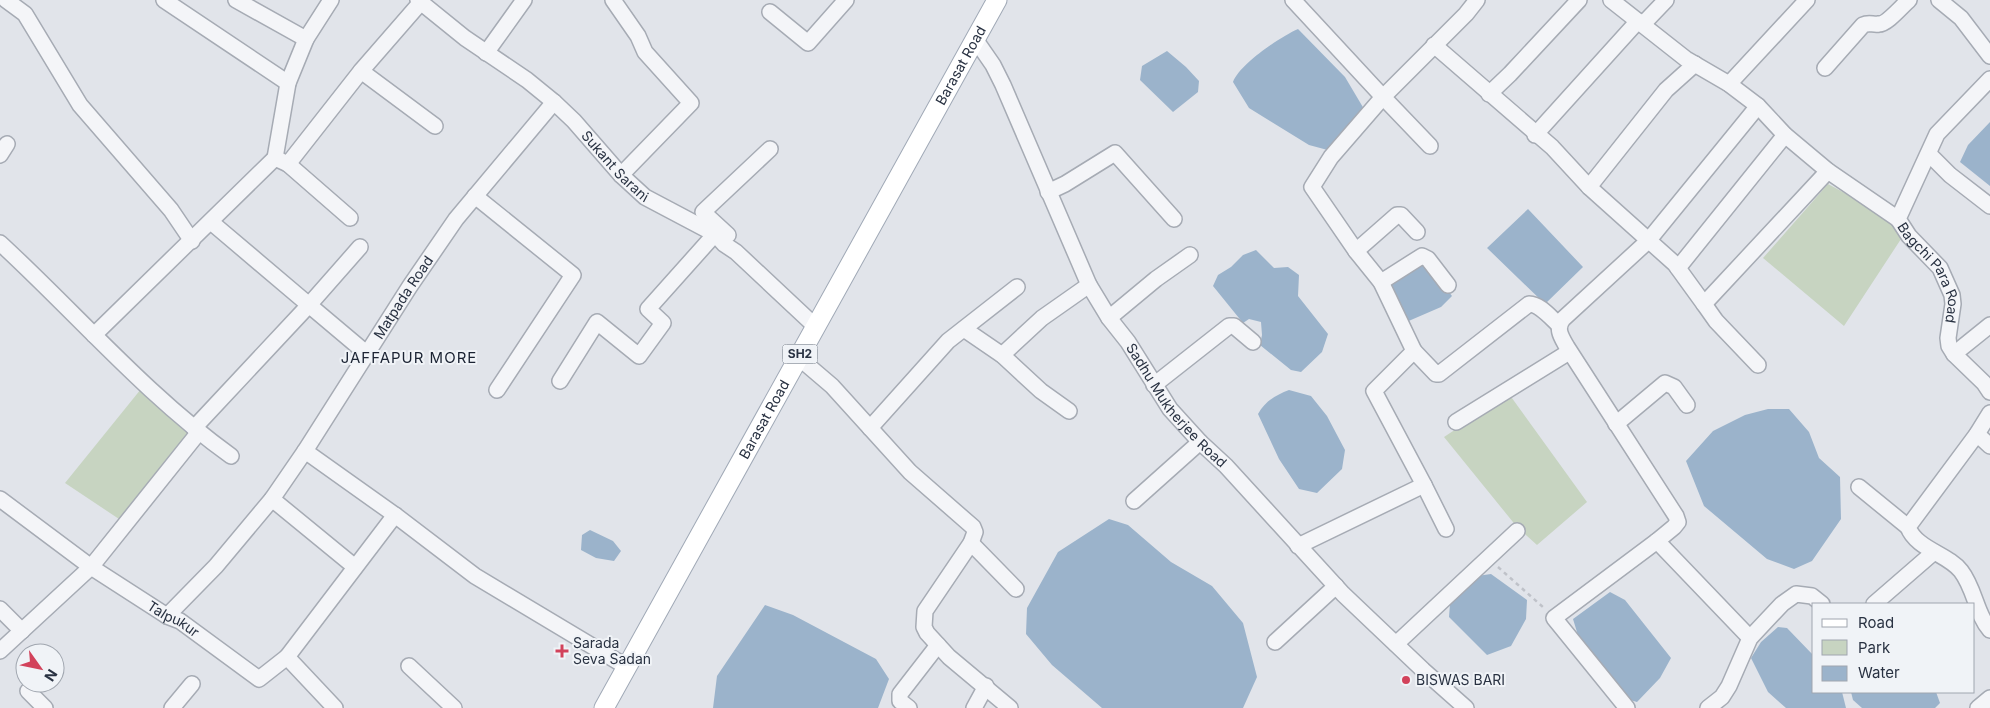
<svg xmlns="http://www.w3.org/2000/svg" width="1990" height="708" font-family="Inter,sans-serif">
<rect width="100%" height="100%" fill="#e1e4ea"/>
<path fill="#c7d4c1" d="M 1828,184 L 1900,223 L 1901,239 L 1844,326 L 1763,258 Z
M 141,389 L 192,430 L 125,523 L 65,483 Z
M 1509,394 L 1587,502 L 1537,545 L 1517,527 L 1444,437 Z"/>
<path fill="#9bb3cb" d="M 1298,29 L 1345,77 L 1364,109 L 1335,152 L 1309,145 L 1249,108 L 1233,82 C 1240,64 1280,37 1298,29 Z
M 1167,51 L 1186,67 L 1199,81 L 1198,92 L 1173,112 L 1140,80 L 1142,66 Z
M 1990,122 L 1990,186 L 1960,162 L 1968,145 Z
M 1528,209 L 1583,267 L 1545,304 L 1487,248 Z
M 1256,250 L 1274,268 L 1288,267 L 1299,275 L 1298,296 L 1328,334 L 1322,352 L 1301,372 L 1291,370 L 1260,345 L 1262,335 L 1261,322 L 1249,319 L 1243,323 L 1213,286 L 1218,275 L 1231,267 L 1243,255 Z
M 1425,261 L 1452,296 L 1441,307 L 1404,323 L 1388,289 L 1398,278 Z
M 1289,390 L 1311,396 L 1327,416 L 1345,450 L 1342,469 L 1317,493 L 1299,489 L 1279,459 L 1258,414 C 1265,401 1276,395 1289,390 Z
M 1768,409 L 1789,409 L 1809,432 L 1819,458 L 1840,477 L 1841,519 L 1812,561 L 1794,569 L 1767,559 L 1704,506 L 1686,461 L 1713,431 L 1745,415 Z
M 1109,519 L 1128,525 L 1171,562 L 1212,586 L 1243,623 L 1257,677 L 1243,708 L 1102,708 L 1052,665 L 1026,634 L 1027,608 L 1058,552 Z
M 590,530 L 613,541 L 621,551 L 614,561 L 596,558 L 581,550 L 582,535 Z
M 1491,574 L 1527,600 L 1526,619 L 1511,646 L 1487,655 L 1449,617 L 1450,604 L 1477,576 Z
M 1610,592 L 1625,600 L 1671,658 L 1660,678 L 1637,702 L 1620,697 L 1580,642 L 1573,619 Z
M 765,605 L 793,615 L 876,659 L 889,679 L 878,708 L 713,708 L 717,676 Z
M 1778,627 L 1787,628 L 1814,656 L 1814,692 L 1842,692 L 1846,708 L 1786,708 L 1768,692 L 1751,658 L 1761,642 Z
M 1851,692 L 1936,692 L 1940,703 L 1935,708 L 1862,708 L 1853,700 Z"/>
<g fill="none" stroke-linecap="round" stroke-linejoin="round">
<defs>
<g id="minor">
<path d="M 6,0 L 25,14 L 80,105 L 171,210 L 192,241"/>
<path d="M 164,0 L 288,83"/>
<path d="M 236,0 L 306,39"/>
<path id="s1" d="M 418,0 L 465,38 L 527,80 L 554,102 L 574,121 L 621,175 L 645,197 L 715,234 L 724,244 L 736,252 L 815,326"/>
<path d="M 613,0 L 638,36 L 645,52 L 691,103 L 621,175"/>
<path d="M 1293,0 L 1383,97 L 1331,157 L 1312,187 L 1356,251 L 1381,282 L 1414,351 L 1374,391 L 1424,485 L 1298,546"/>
<path d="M 1611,0 L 1686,59 L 1729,84 L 1758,106 L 1785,135 L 1828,171 L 1898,219"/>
<path d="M 1939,0 L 1961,18 L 1990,56"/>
<path d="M 770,12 L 808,43 L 846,0"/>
<path d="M 1643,24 L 1666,0"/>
<path id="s2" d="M 975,39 L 993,65 L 1003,85 L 1089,285 L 1109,318 L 1128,342 L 1170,409 L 1200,442 L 1226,466 L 1343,594 L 1423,670 L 1466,708"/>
<path d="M 1434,45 L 1552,147 L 1589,187 L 1675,264 L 1704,304 L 1828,171"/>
<path d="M 486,53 L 524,0"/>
<path d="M 1825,68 L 1863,25 C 1869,22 1873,25 1879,24 C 1887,24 1902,6 1909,0"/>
<path d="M 361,71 L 435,126"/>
<path id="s3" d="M 1990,79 L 1937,134 L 1898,219 L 1909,236 L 1940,268 L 1952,295 L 1953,304 L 1948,338 L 1949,346 L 1954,354 L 1984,383 L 1990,392"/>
<path d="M 1729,84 L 1807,0"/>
<path d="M 1489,94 L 1510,74 L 1579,0"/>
<path d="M 1535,135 L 1638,21"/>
<path d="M 1430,146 L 1383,97 L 1466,14 L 1477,0"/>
<path d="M 1929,154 L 1950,175 L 1990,206"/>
<path d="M 0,155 L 7,144"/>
<path d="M 275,158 L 288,83 L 306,39 L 331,0"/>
<path d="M 288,164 L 350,218"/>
<path d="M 1589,187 L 1666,90 L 1695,64"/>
<path d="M 1048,192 L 1065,184 L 1115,153 L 1174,219"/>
<path d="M 475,196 L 573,275 L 497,390"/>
<path d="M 211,222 L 309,305 L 360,247"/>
<path d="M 728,235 L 703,212 L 770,149"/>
<path d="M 0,243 C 77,314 146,395 231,456"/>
<path d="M 1356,251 L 1397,215 L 1401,215 L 1417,232"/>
<path d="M 1678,268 L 1785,135"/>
<path d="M 1381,282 L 1422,256 L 1428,259 L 1448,285"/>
<path d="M 1704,304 L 1716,321 L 1758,365"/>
<path d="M 1109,318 L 1156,279 L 1190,255"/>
<path d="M 964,329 L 1002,355 L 1041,391 L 1069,411"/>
<path d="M 94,335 L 275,158 L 288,164 L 361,71 L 421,2"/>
<path d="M 1414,351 L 1436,374 L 1439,374 L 1529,304 C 1540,304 1551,318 1559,325"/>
<path d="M 1954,354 L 1990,325"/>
<path d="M 1002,355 L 1042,318 L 1089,285"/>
<path d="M 798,357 L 832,386 L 910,472 L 973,527 L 975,532 L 971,543 L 925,611 L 924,627 L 927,633 L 949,657 L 1010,708"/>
<path d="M 560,381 L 597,322 L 639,356 L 663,323 L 648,309 L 715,234"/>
<path d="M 1154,385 L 1229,326 L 1234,326 L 1253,342"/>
<path d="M 1990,413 L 1977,434 L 1908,527 C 1916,549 1948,554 1961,571 C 1975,589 1976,614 1990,630"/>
<path d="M 1456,422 L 1569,352"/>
<path d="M 1616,424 L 1665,383 L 1674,387 L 1687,405"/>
<path d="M 194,428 L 309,305 L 366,353"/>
<path d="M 870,428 L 948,341 L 1017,287"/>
<path d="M 1977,434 L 1990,446"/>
<path d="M 305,451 L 395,515 L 475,576 L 627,667"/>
<path d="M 1424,485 L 1446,529"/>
<path d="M 1859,487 L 1908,527"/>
<path id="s4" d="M 0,499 L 91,567 L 167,616 L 180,621 L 259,679 L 287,657 L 335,708"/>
<path d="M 272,499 L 355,567"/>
<path d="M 1134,501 L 1200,442"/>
<path d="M 1657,541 L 1750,638"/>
<path d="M 971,543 L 1016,589"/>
<path d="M 1874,604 L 1934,552"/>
<path d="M 0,609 L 22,631"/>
<path id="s5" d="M 167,616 L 216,566 L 272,499 L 305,451 L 410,286 L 456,219 L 554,102"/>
<path d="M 1275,642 L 1336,586"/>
<path d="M 1396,644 L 1517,531"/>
<path d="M 0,651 L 91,567 L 199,432"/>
<path d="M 287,657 L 395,515"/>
<path d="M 409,666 L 454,708"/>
<path d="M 28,691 L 45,708"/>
<path d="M 172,708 L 192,684"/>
<path d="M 909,708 L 900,701 L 900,694 L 938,645"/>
<path d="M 974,708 L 986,686"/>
<path d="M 1627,708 L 1554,618 L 1657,541 L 1674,527 L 1678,522 L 1676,516 L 1567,347 C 1562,338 1555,329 1563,319 L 1648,241 L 1758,106"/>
<path d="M 1708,708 L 1722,697 L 1729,686 L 1750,638 L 1782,604 L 1796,594 L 1812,596 L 1822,604"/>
<path d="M 1978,708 L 1990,698"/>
</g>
<g id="major">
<path id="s6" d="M 604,708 L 997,0"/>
</g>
</defs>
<use href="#minor" stroke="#a6abb4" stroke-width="18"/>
<use href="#major" stroke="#a0a9b6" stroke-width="21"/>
<path stroke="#bfc2c9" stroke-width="2.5" stroke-dasharray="4 4" stroke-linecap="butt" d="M 1498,567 L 1544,608"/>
<use href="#minor" stroke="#f4f5f8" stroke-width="15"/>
<use href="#major" stroke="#fff" stroke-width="19"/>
</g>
<g fill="#d2425b" stroke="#f0f3f7" stroke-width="2">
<path d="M559.5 643.5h5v5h5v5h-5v5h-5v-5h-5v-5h5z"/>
<circle cx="1406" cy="680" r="5"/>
</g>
<g text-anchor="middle" stroke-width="4" stroke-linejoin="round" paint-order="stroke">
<rect fill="#f0f3f7" stroke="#656c78" stroke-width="1" x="782.5" y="344.5" width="35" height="19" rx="4"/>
<g font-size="12" font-weight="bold" fill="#293242">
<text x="800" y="358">SH2</text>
</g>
<g font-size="14" fill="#293242" stroke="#f0f3f7">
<text dy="5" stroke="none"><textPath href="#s6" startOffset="735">Barasat Road</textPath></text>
<text dy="5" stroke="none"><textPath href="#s1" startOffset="259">Sukant Sarani</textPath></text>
<text dy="5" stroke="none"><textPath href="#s3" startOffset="234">Bagchi Para Road</textPath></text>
<text dy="5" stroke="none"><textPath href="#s5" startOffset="398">Matpada Road</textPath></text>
<text dy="5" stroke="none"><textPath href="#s2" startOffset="421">Sadhu Mukherjee Road</textPath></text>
<text dy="5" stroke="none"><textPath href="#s6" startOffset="330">Barasat Road</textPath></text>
<text dy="5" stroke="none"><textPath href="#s4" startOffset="211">Talpukur</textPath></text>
</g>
<g font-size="14" fill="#293242" stroke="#f0f3f7" text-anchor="start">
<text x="573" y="648">Sarada<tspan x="573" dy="16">Seva Sadan</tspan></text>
<text x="1416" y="685">BISWAS BARI</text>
</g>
<g font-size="15" letter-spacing="1" fill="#1b2333" stroke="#f0f3f7">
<text x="409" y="363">JAFFAPUR MORE</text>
</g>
</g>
<rect x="1812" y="603" width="162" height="90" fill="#f0f3f7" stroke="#a0a6af"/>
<rect x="1822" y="619" width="25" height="8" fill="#ffffff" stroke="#a0a6af"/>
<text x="1858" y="628" font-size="15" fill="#293242">Road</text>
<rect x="1822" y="640" width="25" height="15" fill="#c7d4c1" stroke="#a0a6af"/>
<text x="1858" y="653" font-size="15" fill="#293242">Park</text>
<rect x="1822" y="666" width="25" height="15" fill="#9bb3cb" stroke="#a0a6af"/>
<text x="1858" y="678" font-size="15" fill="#293242">Water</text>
<g transform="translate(40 668) rotate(123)"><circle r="24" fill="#f0f3f7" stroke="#a0a6af"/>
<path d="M0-4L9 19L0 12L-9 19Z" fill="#d2425b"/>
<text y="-8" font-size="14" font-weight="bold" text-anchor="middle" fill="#293242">N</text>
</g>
</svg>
